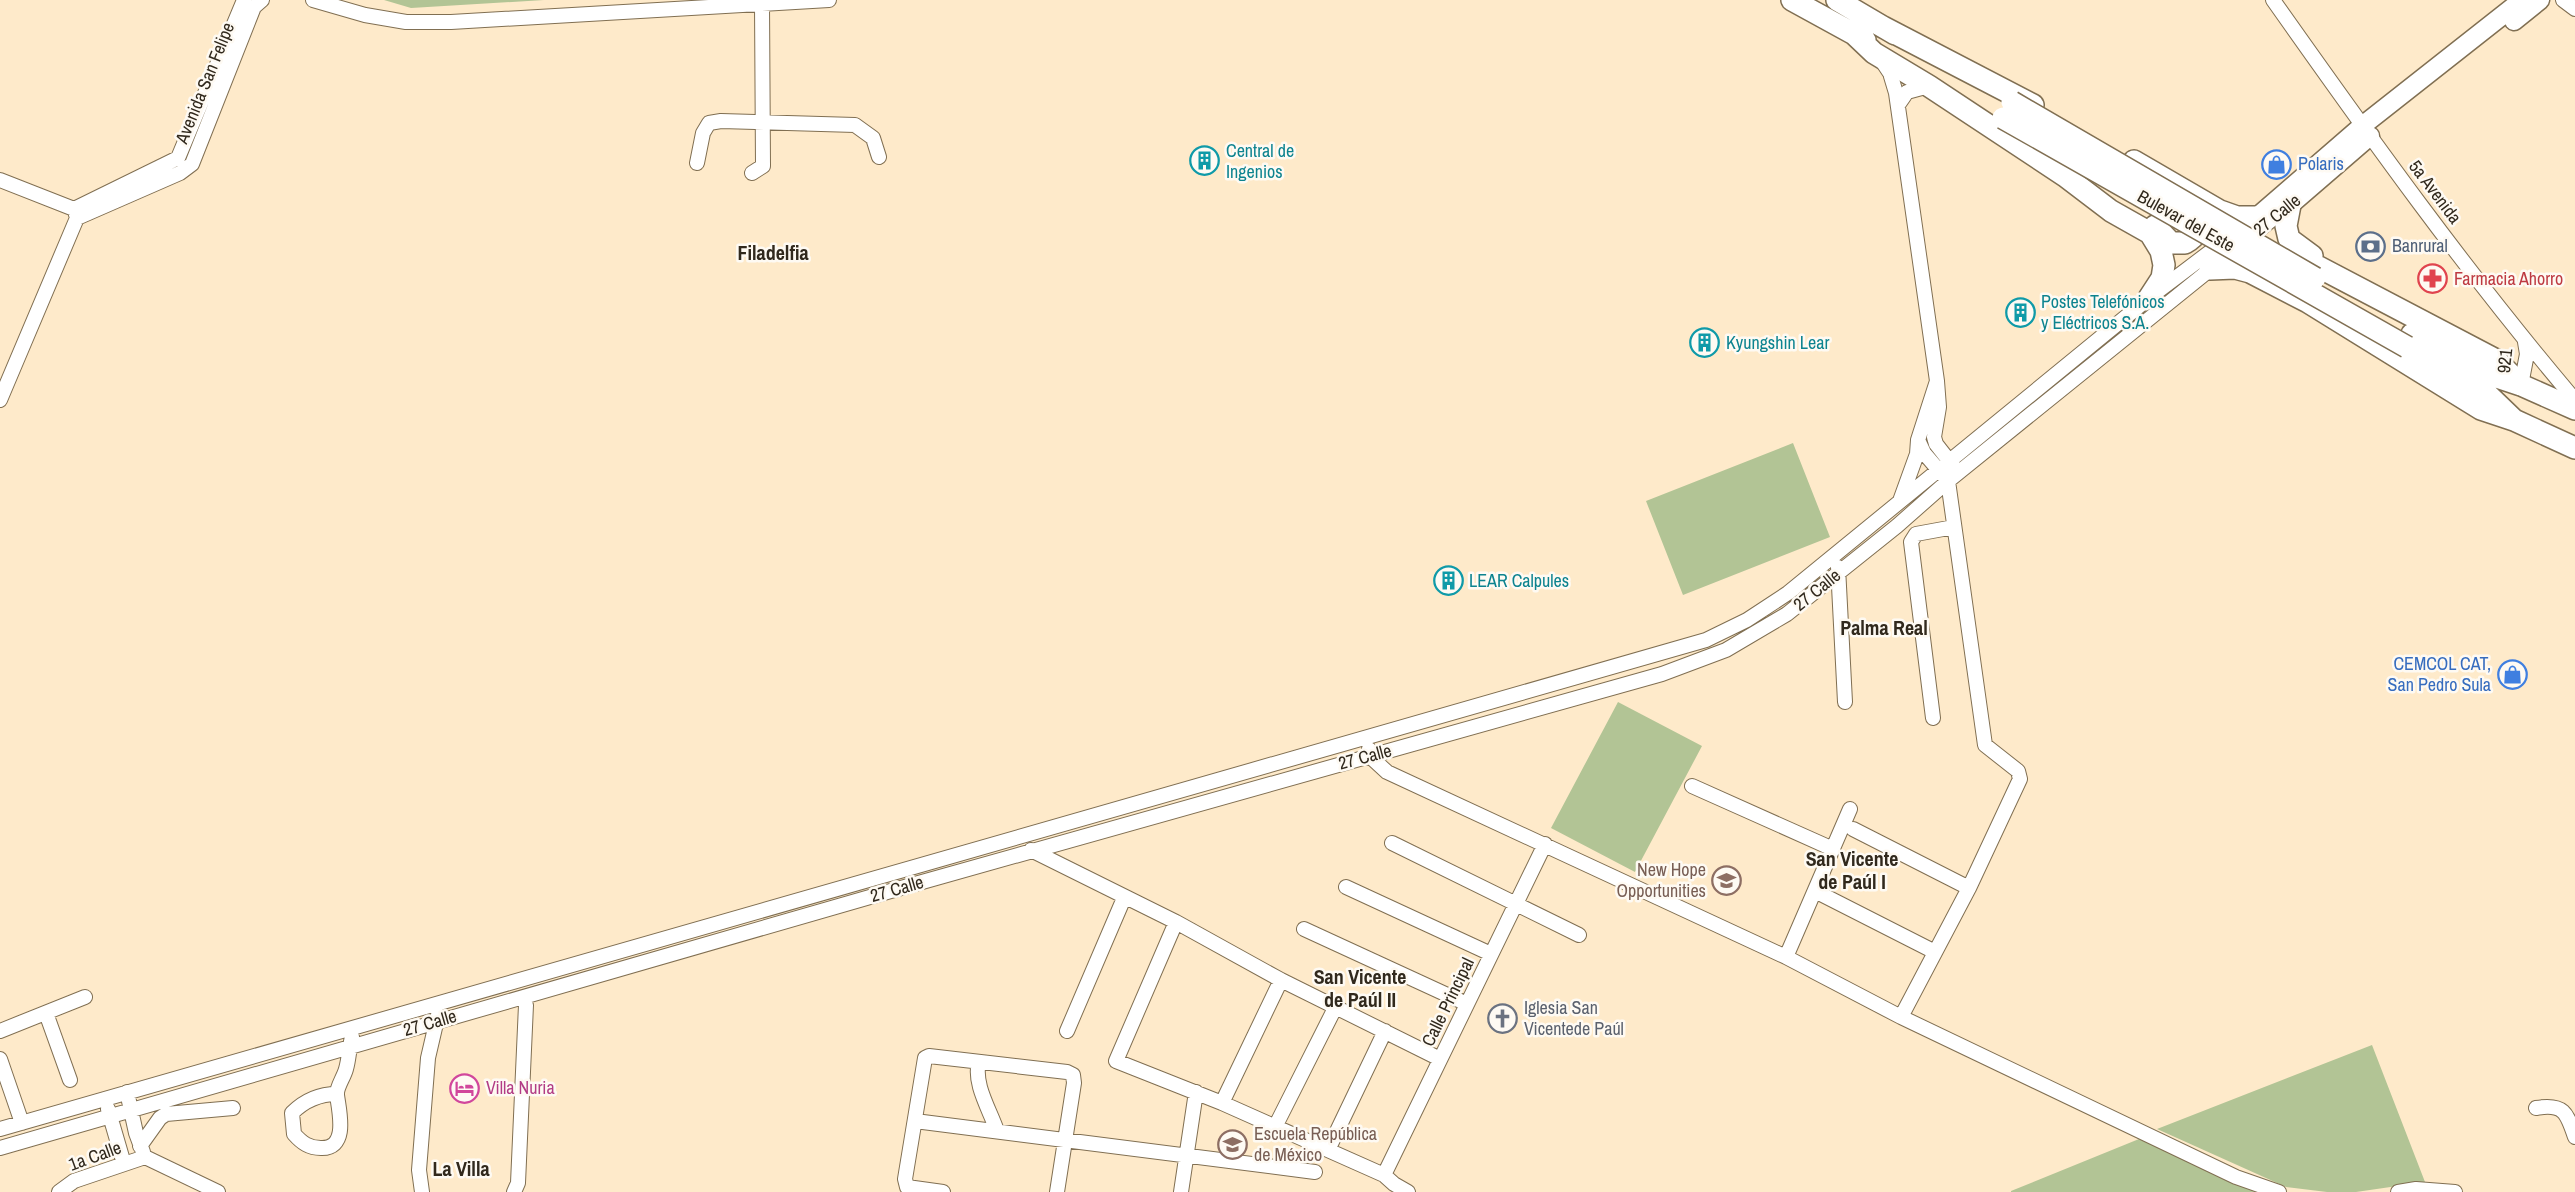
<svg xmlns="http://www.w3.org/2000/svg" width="2575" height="1192" font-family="'Archivo Narrow',sans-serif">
<rect width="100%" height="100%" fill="#feeaca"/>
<path fill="#b2c495" d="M 384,0 L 544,0 L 411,8 Z
M 1793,443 L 1830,537 L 1683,595 L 1646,501 Z
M 1618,702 L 1702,746 L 1635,872 L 1551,828 Z
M 2372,1045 L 2425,1182 L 2356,1192 L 2327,1192 L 2286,1187 L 2157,1129 Z
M 2139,1139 L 2257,1192 L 2011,1192 L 2011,1191 Z"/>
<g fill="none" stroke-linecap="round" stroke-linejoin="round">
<defs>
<path id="minor" d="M 313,0 L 365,15 L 406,22 L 451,22 L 829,0
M 2273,0 C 2369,136 2467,273 2575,400
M 2563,0 L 2575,9
M 1882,61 L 1890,73 L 1896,93 L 1937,381 L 1939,407 L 1934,437 L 1936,444 L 1954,467
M 1898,105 L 1907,92 L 1929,86
M 697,163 L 703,133 L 709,123 L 721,121 L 855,125 L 873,138 L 879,157
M 752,173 L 763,166 L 762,4
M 0,180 L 74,209
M 74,209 L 178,158 L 244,0
M 77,218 L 180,173 L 192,164 L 254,7 L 262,0
M 2521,385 L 2527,354 L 2525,342
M 0,400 L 77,218 L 75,211
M 1900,501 L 1917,454 L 1918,440
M 1838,567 L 1845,702
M 1933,718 L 1911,542 L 1916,534 L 1954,527
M 1369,749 L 1374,760 L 1387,772 L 1786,957 L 1901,1017 L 2236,1177 L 2279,1192
M 1692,786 L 1833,849
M 1853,829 L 1969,888
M 1392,843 L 1579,935
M 1031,850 L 1176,922 L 1281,980 L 1440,1059
M 1346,887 L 1491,954
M 1815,891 L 1935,952
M 1176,922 L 1116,1061 L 1222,1103 L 1384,1175 L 1394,1184 L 1408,1192
M 1304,929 L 1467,1004
M 1786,957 L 1850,809
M 46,1013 L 70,1080
M 1901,1017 L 1969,888 L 2020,779 L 2018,771 L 1985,745 L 1948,481 L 1924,453 L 1918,440 L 1937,381
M 0,1031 L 85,997
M 1067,1031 L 1124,898
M 0,1059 L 22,1123
M 979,1062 C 973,1084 990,1110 997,1131
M 127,1092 L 136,1133 L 143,1152
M 337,1094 C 318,1094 304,1101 292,1113 L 294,1134 C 302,1143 309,1148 321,1148 C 349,1149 339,1111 337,1095 C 336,1088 344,1077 346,1069 C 349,1059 349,1048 352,1037
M 1222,1103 L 1281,980
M 2536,1108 C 2564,1103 2567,1113 2575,1137
M 108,1109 L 124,1164
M 915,1121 L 1315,1172
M 1275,1127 L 1336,1006
M 0,1129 L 1706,640 L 1747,620 L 1788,593 L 2149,298 L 2227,239
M 140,1146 L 160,1118 L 166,1114 L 233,1108
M 0,1148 L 915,884 L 1662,674 L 1726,650 L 1787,614 L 1897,526 L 1948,481 L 2290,205
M 1328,1150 L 1385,1031
M 145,1157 L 218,1192
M 1384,1175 L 1545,844
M 59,1192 L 74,1181 L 145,1157
M 422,1192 L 419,1170 L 428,1058 L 438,1015
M 514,1192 L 518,1183 L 526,1005
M 943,1192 L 907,1187 L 905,1179 L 925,1058 L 929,1056 L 1067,1072 L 1073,1075 L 1074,1083 L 1057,1192
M 1181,1192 L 1196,1092
M 2398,1192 L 2416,1189 L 2455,1192"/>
<path id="major" d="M 2514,21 L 2540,0
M 2290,205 L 2370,136
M 2257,217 L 2362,126 L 2522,0"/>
<path id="highway" d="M 1792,0 L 1865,40
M 1837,0 L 1895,34
M 1883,27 L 2033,105
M 1854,34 L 1874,53 L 1929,86 L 2065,176 L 2111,211 L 2150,233 L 2161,251 L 2164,265 L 2162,278 L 2149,298
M 2134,161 L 2220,211 L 2237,217 L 2257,217
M 2290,205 L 2286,226 L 2289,239 L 2312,256
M 2155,226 L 2171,243 L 2185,243 C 2197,236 2203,226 2200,211
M 2294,254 L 2496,360 L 2521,385
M 2210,269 L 2235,268 L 2250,272 L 2308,302 L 2481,409 L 2514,420
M 2412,334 L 2488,374 L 2521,385 L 2575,409
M 2417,353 L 2486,393 L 2514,420 L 2575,448"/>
</defs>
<use href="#minor" stroke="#806f52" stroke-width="16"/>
<use href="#major" stroke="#806f52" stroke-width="21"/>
<use href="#highway" stroke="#806f52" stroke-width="24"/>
<use href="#minor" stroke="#fff" stroke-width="14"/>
<use href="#major" stroke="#fff" stroke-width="18"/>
<use href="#highway" stroke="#fff" stroke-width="21"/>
<defs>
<path id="highway-bridge" d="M 2012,102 L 2315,278
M 2003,118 L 2407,347"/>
</defs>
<use href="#highway-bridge" stroke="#806f52" stroke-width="24" stroke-linecap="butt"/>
<use href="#highway-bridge" stroke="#fff" stroke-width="21"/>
</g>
<defs>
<symbol id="building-ring" viewBox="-11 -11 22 22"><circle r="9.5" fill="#fefaf3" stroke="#0f9aa8" stroke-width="1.5"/><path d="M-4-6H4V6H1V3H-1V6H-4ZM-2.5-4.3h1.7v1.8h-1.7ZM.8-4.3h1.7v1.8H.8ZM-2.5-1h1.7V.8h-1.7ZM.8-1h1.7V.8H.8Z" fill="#0f9aa8"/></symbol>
<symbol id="shop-ring" viewBox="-11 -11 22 22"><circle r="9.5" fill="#fefaf3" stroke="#3f7fe0" stroke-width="1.5"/><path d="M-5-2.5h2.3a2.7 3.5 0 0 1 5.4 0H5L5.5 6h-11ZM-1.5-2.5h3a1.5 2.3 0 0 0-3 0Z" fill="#3f7fe0"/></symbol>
<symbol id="bank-ring" viewBox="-11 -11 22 22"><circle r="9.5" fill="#fefaf3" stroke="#5c6f8a" stroke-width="1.5"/><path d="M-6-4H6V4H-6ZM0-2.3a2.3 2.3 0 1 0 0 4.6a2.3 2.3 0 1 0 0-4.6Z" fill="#5c6f8a"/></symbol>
<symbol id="pharmacy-ring" viewBox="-11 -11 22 22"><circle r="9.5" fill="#fefaf3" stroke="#e0444e" stroke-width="1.5"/><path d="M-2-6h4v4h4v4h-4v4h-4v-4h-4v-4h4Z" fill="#e0444e"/></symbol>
<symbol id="school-ring" viewBox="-11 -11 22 22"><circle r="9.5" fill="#fefaf3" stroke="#8d6e63" stroke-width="1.5"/><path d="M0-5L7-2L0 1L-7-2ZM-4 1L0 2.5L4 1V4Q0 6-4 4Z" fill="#8d6e63"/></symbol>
<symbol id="church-ring" viewBox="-11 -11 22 22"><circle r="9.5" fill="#fefaf3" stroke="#6b7280" stroke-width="1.5"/><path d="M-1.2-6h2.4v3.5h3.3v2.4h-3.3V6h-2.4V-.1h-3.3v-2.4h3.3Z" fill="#6b7280"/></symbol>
<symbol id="hotel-ring" viewBox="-11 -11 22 22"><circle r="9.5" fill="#fefaf3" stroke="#d1479c" stroke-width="1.5"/><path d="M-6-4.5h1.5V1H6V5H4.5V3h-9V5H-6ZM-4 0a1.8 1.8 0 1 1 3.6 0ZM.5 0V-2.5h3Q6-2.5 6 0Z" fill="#d1479c"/></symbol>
</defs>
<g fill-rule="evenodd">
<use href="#building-ring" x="1188" y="144" width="33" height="33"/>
<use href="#shop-ring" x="2260" y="148" width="33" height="33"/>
<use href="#bank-ring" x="2354" y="230" width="33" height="33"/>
<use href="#pharmacy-ring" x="2416" y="262" width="33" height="33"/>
<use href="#building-ring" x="2004" y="296" width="33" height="33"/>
<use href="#building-ring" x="1688" y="326" width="33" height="33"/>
<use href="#building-ring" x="1432" y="564" width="33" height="33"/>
<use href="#shop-ring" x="2496" y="658" width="33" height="33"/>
<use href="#school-ring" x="1710" y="864" width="33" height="33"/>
<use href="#church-ring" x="1486" y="1002" width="33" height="33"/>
<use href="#hotel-ring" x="448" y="1072" width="33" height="33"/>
<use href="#school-ring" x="1216" y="1128" width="33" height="33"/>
</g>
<g text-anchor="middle" stroke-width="5" stroke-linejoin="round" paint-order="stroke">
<g font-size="18" fill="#31291d" stroke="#fefaf3">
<text transform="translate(205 83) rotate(-68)" y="6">Avenida San Felipe</text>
<text transform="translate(2435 192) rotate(53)" y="6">5a Avenida</text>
<text transform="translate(2277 215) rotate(-39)" y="6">27 Calle</text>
<text transform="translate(2186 221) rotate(29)" y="6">Bulevar del Este</text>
<text transform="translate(2505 361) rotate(-84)" y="6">921</text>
<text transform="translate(1817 590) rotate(-39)" y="6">27 Calle</text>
<text transform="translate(1365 757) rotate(-15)" y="6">27 Calle</text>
<text transform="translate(897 889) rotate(-16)" y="6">27 Calle</text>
<text transform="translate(1448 1002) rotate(-64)" y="6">Calle Principal</text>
<text transform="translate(430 1023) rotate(-16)" y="6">27 Calle</text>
<text transform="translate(95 1156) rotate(-20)" y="6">1a Calle</text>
</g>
<g font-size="18" fill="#0d838f" stroke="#fefaf3" text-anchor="start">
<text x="1226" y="157">Central de<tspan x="1226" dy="21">Ingenios</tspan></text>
<text x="2041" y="308">Postes Telefónicos<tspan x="2041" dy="21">y Eléctricos S.A.</tspan></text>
<text x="1726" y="349">Kyungshin Lear</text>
<text x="1469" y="587">LEAR Calpules</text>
</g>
<g font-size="18" fill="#366cbe" stroke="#fefaf3" text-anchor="start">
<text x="2298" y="170">Polaris</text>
<text x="2491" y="670" text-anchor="end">CEMCOL CAT,<tspan x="2491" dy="21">San Pedro Sula</tspan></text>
</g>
<g font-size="18" fill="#4e5e75" stroke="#fefaf3" text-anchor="start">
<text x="2392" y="252">Banrural</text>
</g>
<g font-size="18" fill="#be3a42" stroke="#fefaf3" text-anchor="start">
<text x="2454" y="285">Farmacia Ahorro</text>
</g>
<g font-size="18" fill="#785e54" stroke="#fefaf3" text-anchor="end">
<text x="1706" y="876">New Hope<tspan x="1706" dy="21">Opportunities</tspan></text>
<text x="1254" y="1140" text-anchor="start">Escuela República<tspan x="1254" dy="21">de México</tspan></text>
</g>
<g font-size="18" fill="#5b616d" stroke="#fefaf3" text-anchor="start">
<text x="1524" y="1014">Iglesia San<tspan x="1524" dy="21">Vicentede Paúl</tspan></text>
</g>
<g font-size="18" fill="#b23c85" stroke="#fefaf3" text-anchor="start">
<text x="486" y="1094">Villa Nuria</text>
</g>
<g font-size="20" font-weight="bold" fill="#31291d" stroke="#fefaf3">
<text x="773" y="260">Filadelfia</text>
<text x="1884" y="635">Palma Real</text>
<text x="1852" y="866">San Vicente<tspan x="1852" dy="23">de Paúl I</tspan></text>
<text x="1360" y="984">San Vicente<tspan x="1360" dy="23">de Paúl II</tspan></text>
<text x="461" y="1176">La Villa</text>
</g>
</g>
</svg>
